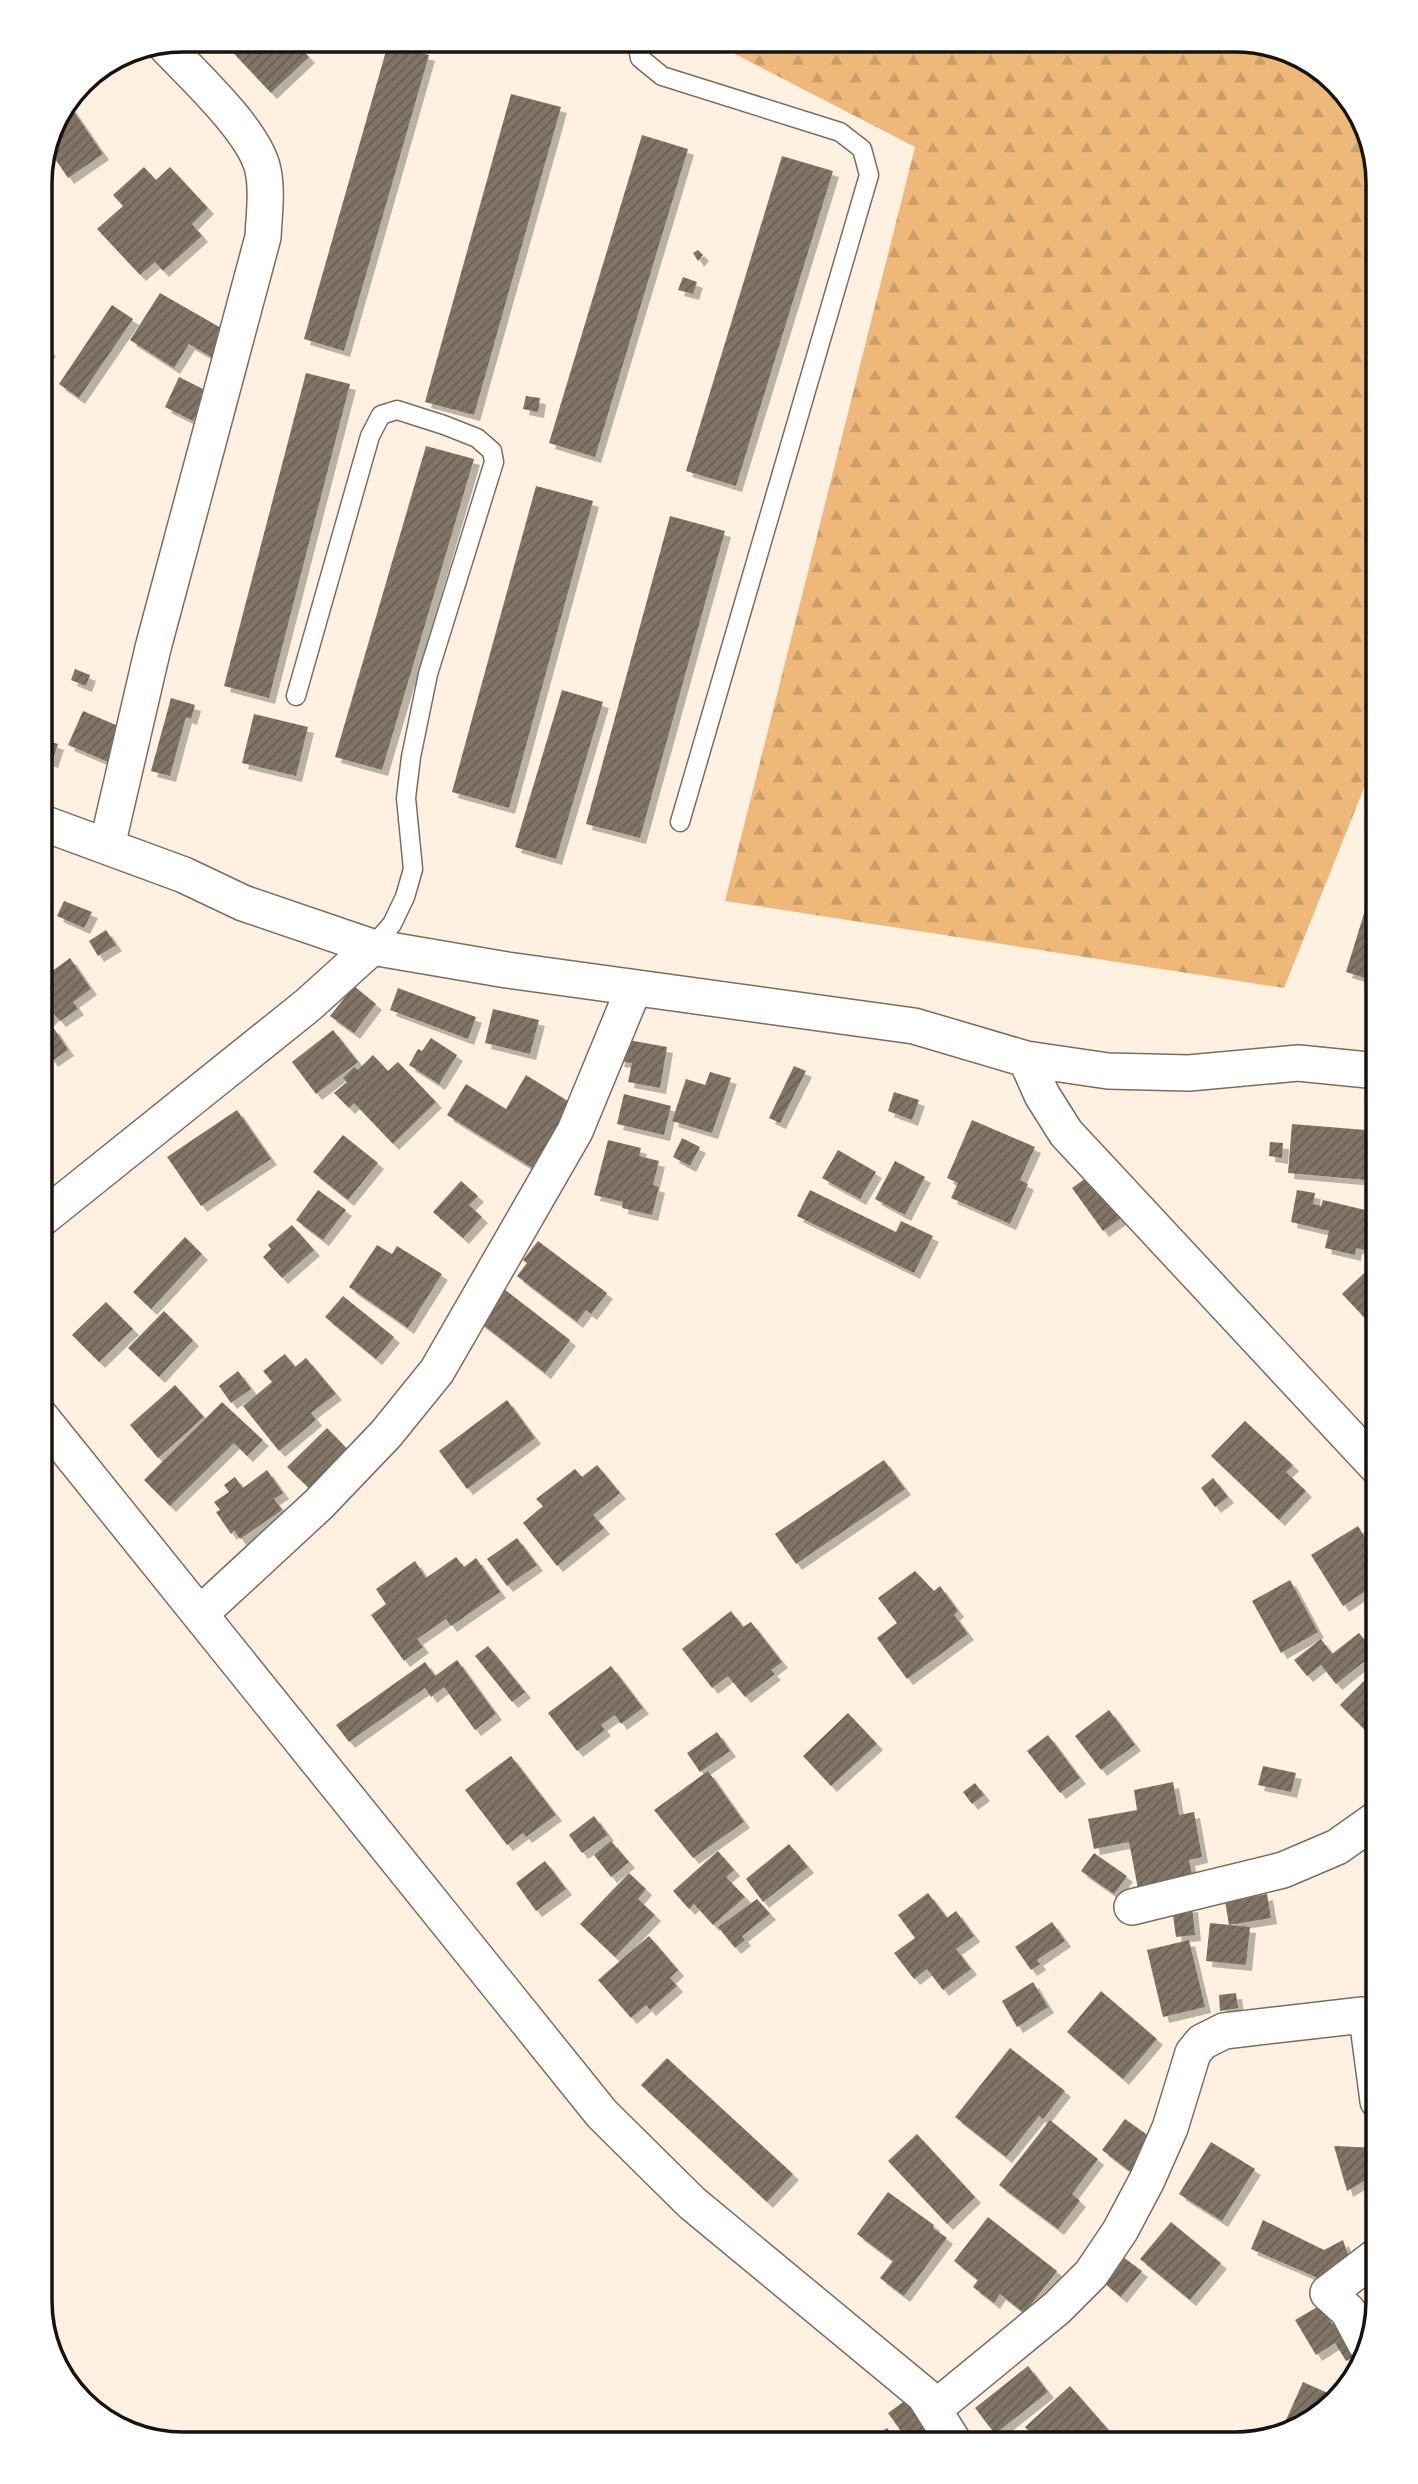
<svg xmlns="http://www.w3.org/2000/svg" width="1418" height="2484" font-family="'Source Sans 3',sans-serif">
<defs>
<pattern id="forest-firs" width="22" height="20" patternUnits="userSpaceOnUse" patternTransform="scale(1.75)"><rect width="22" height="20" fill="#eeb978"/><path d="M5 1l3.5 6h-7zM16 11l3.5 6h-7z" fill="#cb9e67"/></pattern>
<pattern id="building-hatch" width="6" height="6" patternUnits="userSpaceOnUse" patternTransform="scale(1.75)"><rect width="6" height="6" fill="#817567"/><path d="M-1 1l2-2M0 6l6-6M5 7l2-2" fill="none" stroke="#695f53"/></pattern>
<filter id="shadow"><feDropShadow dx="6" dy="6" stdDeviation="0" flood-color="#0004"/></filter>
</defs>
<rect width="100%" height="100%" fill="#fef1e1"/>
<path fill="url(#forest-firs)" d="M 708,40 L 1244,41 L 1314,65 L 1363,121 L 1378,184 L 1378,753 L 1284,988 L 725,901 L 915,147 Z"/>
<path fill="url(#building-hatch)" filter="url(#shadow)" d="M 221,40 L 293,40 L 309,57 L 271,93 Z
M 388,44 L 429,55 L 344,351 L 304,339 Z
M 511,94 L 561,107 L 474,415 L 425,402 Z
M 68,103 L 103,154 L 68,178 L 47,147 L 51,128 Z
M 642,135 L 688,149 L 595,457 L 549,443 Z
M 782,156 L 833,171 L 736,486 L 686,471 Z
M 144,167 L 156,180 L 170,167 L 208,208 L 192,224 L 202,236 L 163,271 L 155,262 L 140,275 L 97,229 L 123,206 L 113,195 Z
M 698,250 L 703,255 L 698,261 L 693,253 Z
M 683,277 L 697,282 L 693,294 L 678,290 Z
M 160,293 L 228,332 L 213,358 L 189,344 L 174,368 L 130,340 Z
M 112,305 L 133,319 L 79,398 L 59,384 Z
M 41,338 L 50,351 L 41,358 Z
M 306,373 L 350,384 L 269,698 L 224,686 Z
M 179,377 L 207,391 L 193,421 L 165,407 Z
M 526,396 L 540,398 L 538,412 L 523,409 Z
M 426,446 L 474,459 L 382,770 L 335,757 Z
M 536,486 L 593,501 L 509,808 L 452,792 Z
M 670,516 L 725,531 L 640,838 L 586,824 Z
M 75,669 L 90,675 L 86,686 L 71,680 Z
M 562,690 L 603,702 L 556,859 L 515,847 Z
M 171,698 L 195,705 L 191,719 L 186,717 L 170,776 L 151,771 Z
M 83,711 L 123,728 L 108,762 L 68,745 Z
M 254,714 L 308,727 L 296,776 L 242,763 Z
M 40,738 L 58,744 L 52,762 L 40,758 Z
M 1378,868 L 1378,982 L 1346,972 Z
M 64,901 L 92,912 L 84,928 L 57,916 Z
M 40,917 L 48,922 L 40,932 Z
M 106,930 L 116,945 L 98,956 L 89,941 Z
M 70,958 L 91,989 L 73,1002 L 78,1009 L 60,1021 L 54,1014 L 40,1029 L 40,980 Z
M 354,986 L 376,1004 L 354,1033 L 330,1016 Z
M 398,988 L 476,1017 L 468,1039 L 390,1010 Z
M 493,1009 L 539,1020 L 530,1054 L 485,1043 Z
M 53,1027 L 68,1050 L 52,1061 L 40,1043 L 40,1036 Z
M 333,1030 L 358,1062 L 316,1094 L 292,1062 Z
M 431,1038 L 457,1055 L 439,1084 L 409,1065 L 418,1049 L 422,1051 Z
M 623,1039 L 667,1047 L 660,1088 L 628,1082 L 632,1063 L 618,1061 Z
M 373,1055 L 388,1071 L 398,1062 L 436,1102 L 393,1144 L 354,1103 L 349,1108 L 334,1093 L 347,1082 L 343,1078 L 354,1067 L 358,1070 Z
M 794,1066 L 806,1071 L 780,1123 L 769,1118 Z
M 710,1072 L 731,1078 L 712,1133 L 672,1121 L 686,1079 L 705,1085 Z
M 526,1075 L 584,1111 L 542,1174 L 447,1115 L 466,1084 L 506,1109 Z
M 894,1092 L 919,1100 L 912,1120 L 888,1111 Z
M 624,1094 L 671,1106 L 664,1135 L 617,1124 Z
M 237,1110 L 271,1159 L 201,1206 L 167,1157 Z
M 972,1120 L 1035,1147 L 1020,1180 L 1028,1184 L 1010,1224 L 951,1198 L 958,1183 L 947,1178 Z
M 1292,1124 L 1378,1131 L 1378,1181 L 1288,1173 Z
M 343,1135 L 378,1163 L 348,1200 L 313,1172 Z
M 682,1138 L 700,1147 L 690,1166 L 673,1157 Z
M 608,1140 L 641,1148 L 639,1156 L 659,1161 L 653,1185 L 659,1187 L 652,1215 L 622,1208 L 623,1202 L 594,1195 Z
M 1270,1142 L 1283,1143 L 1282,1158 L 1269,1156 Z
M 838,1150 L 876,1172 L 860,1199 L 822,1178 Z
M 895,1161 L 925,1177 L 905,1215 L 875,1199 Z
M 1086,1178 L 1092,1187 L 1130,1212 L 1103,1231 L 1072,1188 Z
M 461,1181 L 478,1196 L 469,1205 L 482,1217 L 463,1238 L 433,1212 Z
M 318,1190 L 346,1210 L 323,1240 L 296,1220 Z
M 810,1190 L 896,1232 L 901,1221 L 933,1236 L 914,1273 L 797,1216 Z
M 1297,1190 L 1315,1193 L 1313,1204 L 1321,1206 L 1323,1200 L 1378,1213 L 1375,1253 L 1356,1248 L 1355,1255 L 1325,1248 L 1329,1231 L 1291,1222 Z
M 292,1225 L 314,1250 L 282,1278 L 263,1257 L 271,1249 L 268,1245 Z
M 185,1237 L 202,1254 L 151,1309 L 133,1292 Z
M 538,1241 L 607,1293 L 591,1314 L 586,1310 L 577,1322 L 517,1276 L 527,1263 L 523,1260 Z
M 377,1245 L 392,1254 L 397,1246 L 442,1274 L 408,1328 L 349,1287 Z
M 1378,1260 L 1378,1332 L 1342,1294 Z
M 504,1289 L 570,1340 L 545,1373 L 478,1321 Z
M 343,1296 L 394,1337 L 376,1359 L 325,1317 Z
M 106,1302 L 133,1329 L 99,1362 L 72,1335 Z
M 164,1311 L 193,1340 L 159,1377 L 128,1348 Z
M 285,1354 L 295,1367 L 306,1358 L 336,1394 L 311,1413 L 316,1420 L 279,1451 L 243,1406 L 272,1382 L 263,1371 Z
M 238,1371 L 251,1389 L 231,1403 L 219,1386 Z
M 175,1385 L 204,1417 L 158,1458 L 130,1425 Z
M 507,1400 L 535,1438 L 467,1489 L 439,1451 Z
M 222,1402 L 263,1440 L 247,1456 L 234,1443 L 170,1506 L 144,1480 Z
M 1245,1421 L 1293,1465 L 1286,1472 L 1306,1491 L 1279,1520 L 1211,1456 Z
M 327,1428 L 356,1458 L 317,1496 L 287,1467 Z
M 884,1460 L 905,1489 L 796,1564 L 775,1534 Z
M 597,1465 L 620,1493 L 593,1515 L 604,1528 L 557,1566 L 523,1523 L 543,1506 L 536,1499 L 575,1469 L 582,1477 Z
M 267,1470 L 283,1493 L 274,1499 L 282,1510 L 240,1539 L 234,1530 L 231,1534 L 216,1512 L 220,1510 L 214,1502 L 229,1492 L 224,1485 L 235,1477 L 243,1488 Z
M 1213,1478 L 1228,1497 L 1215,1507 L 1201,1488 Z
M 1358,1526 L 1367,1541 L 1378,1535 L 1378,1583 L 1343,1606 L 1311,1555 Z
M 517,1538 L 537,1565 L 507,1586 L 487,1559 Z
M 456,1557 L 464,1567 L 476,1558 L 500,1592 L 451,1626 L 446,1619 L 417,1639 L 423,1647 L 404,1661 L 371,1615 L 386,1604 L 376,1589 L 415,1561 L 426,1578 Z
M 915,1571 L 934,1591 L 940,1586 L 958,1611 L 954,1615 L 968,1634 L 907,1679 L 877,1638 L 897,1623 L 878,1598 Z
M 1290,1580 L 1318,1632 L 1281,1653 L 1252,1601 Z
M 731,1611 L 743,1627 L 751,1622 L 782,1662 L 771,1670 L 775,1674 L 745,1697 L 728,1676 L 712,1688 L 682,1649 Z
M 1359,1633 L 1375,1653 L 1336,1684 L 1321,1665 L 1307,1676 L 1294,1660 L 1321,1639 L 1332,1654 Z
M 488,1646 L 525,1692 L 512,1702 L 475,1656 Z
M 457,1660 L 496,1714 L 475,1730 L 444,1687 L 431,1697 L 425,1688 L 349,1742 L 336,1725 L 425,1662 L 435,1676 Z
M 611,1666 L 643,1708 L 621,1724 L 615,1715 L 601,1725 L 605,1730 L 577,1751 L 548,1713 Z
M 1374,1671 L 1378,1675 L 1378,1735 L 1374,1739 L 1340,1705 Z
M 1109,1710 L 1135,1745 L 1101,1770 L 1075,1736 Z
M 848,1713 L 877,1744 L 831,1786 L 803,1756 Z
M 717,1732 L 730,1751 L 700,1772 L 687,1753 Z
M 1048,1735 L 1080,1778 L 1060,1793 L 1027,1751 Z
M 511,1756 L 556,1815 L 526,1837 L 523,1833 L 507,1845 L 465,1790 Z
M 1263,1766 L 1296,1773 L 1291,1792 L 1258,1785 Z
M 708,1771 L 744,1822 L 693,1858 L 654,1810 Z
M 1173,1782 L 1179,1815 L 1194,1812 L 1202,1857 L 1189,1860 L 1193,1879 L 1138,1889 L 1129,1842 L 1094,1849 L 1088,1819 L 1137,1810 L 1134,1790 Z
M 975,1783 L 984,1795 L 972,1804 L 963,1792 Z
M 594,1816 L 608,1835 L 582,1853 L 569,1835 Z
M 611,1841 L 629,1862 L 611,1877 L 594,1855 Z
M 789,1844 L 808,1867 L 763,1902 L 746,1879 Z
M 718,1851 L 734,1870 L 726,1877 L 745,1897 L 713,1925 L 694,1904 L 689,1909 L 673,1891 Z
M 1094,1853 L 1127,1876 L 1114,1894 L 1081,1871 Z
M 545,1861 L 566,1889 L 536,1911 L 516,1883 Z
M 629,1873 L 646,1889 L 638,1899 L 655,1915 L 615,1957 L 580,1924 Z
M 928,1893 L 947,1918 L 956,1911 L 974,1936 L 956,1949 L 971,1969 L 943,1990 L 927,1969 L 914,1979 L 894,1953 L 915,1938 L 898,1915 Z
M 1267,1894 L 1271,1918 L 1229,1925 L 1225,1901 Z
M 757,1899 L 770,1914 L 742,1936 L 745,1940 L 735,1948 L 718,1927 Z
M 1192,1906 L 1195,1935 L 1176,1937 L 1172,1908 Z
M 1052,1922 L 1065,1941 L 1037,1960 L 1040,1964 L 1031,1970 L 1015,1947 Z
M 1210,1923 L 1250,1927 L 1246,1965 L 1206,1961 Z
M 649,1936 L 678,1970 L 670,1978 L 677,1986 L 650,2010 L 646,2005 L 631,2018 L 598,1980 Z
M 1189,1940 L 1205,2007 L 1163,2017 L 1147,1950 Z
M 1033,1982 L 1048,2007 L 1017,2027 L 1002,2001 Z
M 1101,1991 L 1157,2039 L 1123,2079 L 1067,2032 Z
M 1236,1993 L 1238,2008 L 1220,2011 L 1219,1995 Z
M 1010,2048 L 1065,2091 L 1043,2119 L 1039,2116 L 1006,2157 L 955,2117 Z
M 667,2058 L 793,2174 L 767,2202 L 641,2085 Z
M 1125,2119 L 1160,2144 L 1136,2176 L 1102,2150 Z
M 1050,2120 L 1098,2159 L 1072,2194 L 1080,2201 L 1058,2229 L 999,2185 Z
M 917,2134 L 975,2197 L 947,2224 L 888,2161 Z
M 1211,2142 L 1255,2169 L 1222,2221 L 1179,2194 Z
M 1334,2146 L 1378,2148 L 1378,2173 L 1347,2191 Z
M 888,2192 L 934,2225 L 933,2228 L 947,2238 L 904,2296 L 880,2278 L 893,2261 L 857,2234 Z
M 988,2217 L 1057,2271 L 1024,2313 L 1000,2294 L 994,2303 L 973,2287 L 978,2280 L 954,2261 Z
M 1263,2220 L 1324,2250 L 1343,2240 L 1350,2261 L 1318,2278 L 1251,2249 Z
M 1171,2222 L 1221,2263 L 1190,2300 L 1140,2259 Z
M 1123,2257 L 1142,2271 L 1121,2297 L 1103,2282 Z
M 1378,2257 L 1377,2302 L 1360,2275 Z
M 1321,2305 L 1332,2324 L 1338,2321 L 1358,2354 L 1346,2361 L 1335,2343 L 1316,2355 L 1295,2320 Z
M 50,2344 L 67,2366 L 61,2370 L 55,2363 Z
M 1028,2366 L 1048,2392 L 995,2434 L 975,2408 Z
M 1303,2382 L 1330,2394 L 1328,2403 L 1297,2429 L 1285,2432 L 1290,2421 L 1286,2420 Z
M 1070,2386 L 1120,2443 L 1126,2437 L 1132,2444 L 1040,2444 L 1025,2427 Z
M 921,2389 L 952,2444 L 910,2444 L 888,2413 Z
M 887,2428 L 892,2435 L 883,2441 L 878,2434 Z"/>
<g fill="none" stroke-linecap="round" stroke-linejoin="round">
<defs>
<path id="service" d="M 636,40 L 640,58 L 662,76 L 840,132 L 862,149 L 869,175 L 680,822
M 296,696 L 370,436 L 381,415 L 397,410 L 444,425 L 477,438 L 492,451 L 494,462 L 428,674 L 411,757 L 406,798 L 413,869 L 405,897 L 392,924 L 372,947"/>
<path id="minor" d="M 40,822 L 184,875 L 243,903 L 372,947 L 507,970 L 914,1026 L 1026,1059 L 1108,1071 L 1189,1073 L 1298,1063 L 1378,1071
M 107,846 L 153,648 L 263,237 C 264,215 268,188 262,166 C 251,128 192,74 164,44
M 1026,1059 L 1042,1095 L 1066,1133 L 1378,1468
M 40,1220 L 308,1005 L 372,947
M 40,1416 L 602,2114 L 692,2203 L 924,2395 L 955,2444
M 200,1614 L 319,1504 L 386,1434 L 437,1371 L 575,1131 L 634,988
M 1132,1907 L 1283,1870 L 1337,1847 L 1378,1818
M 1365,2343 L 1348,2311 L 1328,2293 L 1378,2255
M 934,2409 L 1057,2308 L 1091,2274 L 1120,2231 L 1147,2180 L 1170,2128 L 1193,2053 L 1202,2042 L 1224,2031 L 1363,2015 L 1368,2025 L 1378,2101"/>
</defs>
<use href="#service" stroke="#7a6e61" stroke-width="21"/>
<use href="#minor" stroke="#7a6e61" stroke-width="38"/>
<use href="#service" stroke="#fff" stroke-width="18"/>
<use href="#minor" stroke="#fff" stroke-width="35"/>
</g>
<path d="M0 0H1418V2484H0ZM183 52H1235A131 131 0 0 1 1366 183V2301A131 131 0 0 1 1235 2432H183A131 131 0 0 1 52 2301V183A131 131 0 0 1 183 52Z" fill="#fff" fill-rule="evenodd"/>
<path fill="none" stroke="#17130e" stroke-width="3.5" d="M183 52H1235A131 131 0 0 1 1366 183V2301A131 131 0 0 1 1235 2432H183A131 131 0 0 1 52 2301V183A131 131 0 0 1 183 52Z"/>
</svg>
